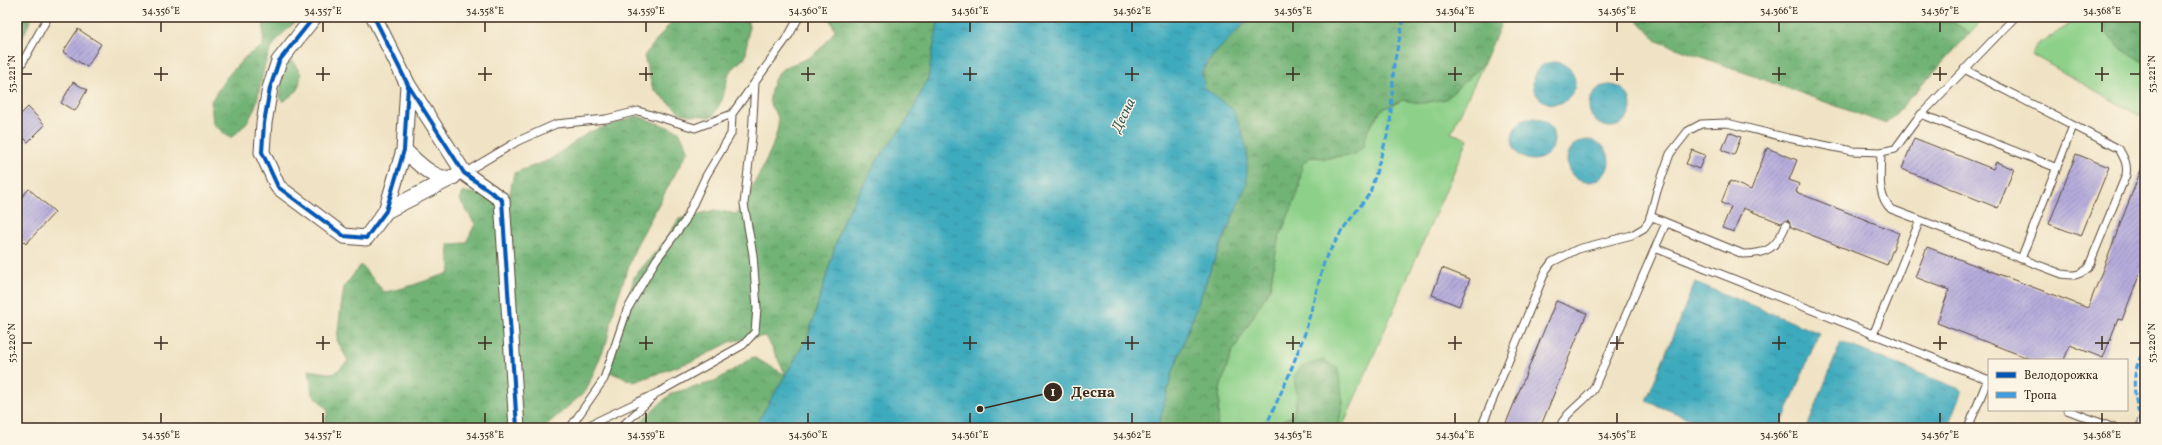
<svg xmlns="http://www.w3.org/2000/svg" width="2162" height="445" font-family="Vollkorn,serif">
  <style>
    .grass { fill: #8cd089; stroke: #647d54 }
    .forest { fill: url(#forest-crowns); stroke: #566e4a }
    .water { fill: url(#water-ripples); stroke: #3c6a6e }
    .building { fill: url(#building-hatch) }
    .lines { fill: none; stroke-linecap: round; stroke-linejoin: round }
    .service-casing { stroke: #564637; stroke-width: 9 }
    .minor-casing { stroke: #564637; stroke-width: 17 }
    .service { stroke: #fff; stroke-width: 7 }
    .minor { stroke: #fff; stroke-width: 15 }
    .quiet { stroke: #3f9ce0; stroke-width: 3; stroke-dasharray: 6 3; stroke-linecap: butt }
    .cycleway-casing { stroke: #fcf5e5; stroke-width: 6 }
    .cycleway { stroke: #0057b8; stroke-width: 4 }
    .ticks { fill: none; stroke: #3b2a1e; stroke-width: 1.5 }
    .labels { text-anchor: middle; stroke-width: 3; stroke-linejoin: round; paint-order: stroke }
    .water-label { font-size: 15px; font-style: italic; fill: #3c5d5e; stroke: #fcf5e5 }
    .leader { fill: none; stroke: #3b2a1e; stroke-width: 1.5 }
    .callout-dot { fill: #3b2a1e; stroke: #fcf5e5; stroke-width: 1.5 }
    .mark-label { font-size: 12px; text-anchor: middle; font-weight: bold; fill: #fff }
    .callout-label { font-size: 15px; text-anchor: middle; font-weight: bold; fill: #3b2a1e; stroke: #fcf5e5; stroke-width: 3; stroke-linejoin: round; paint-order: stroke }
    .neatline { fill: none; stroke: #3b2a1e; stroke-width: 1.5 }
    .ticks-label { font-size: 10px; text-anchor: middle; fill: #3b2a1e }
  </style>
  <defs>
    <pattern id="forest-crowns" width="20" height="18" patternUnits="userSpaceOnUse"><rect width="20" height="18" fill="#71b275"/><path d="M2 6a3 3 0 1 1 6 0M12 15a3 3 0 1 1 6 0" fill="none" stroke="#5e915f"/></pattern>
    <pattern id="water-ripples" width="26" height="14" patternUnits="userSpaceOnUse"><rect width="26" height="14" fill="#3daabd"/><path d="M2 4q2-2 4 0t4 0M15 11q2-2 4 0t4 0" fill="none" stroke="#348b99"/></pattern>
    <pattern id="building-hatch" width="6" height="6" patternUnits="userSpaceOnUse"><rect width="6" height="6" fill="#b5acdc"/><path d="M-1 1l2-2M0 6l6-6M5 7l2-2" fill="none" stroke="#948cb2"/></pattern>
  </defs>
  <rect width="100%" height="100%" fill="#fcf5e5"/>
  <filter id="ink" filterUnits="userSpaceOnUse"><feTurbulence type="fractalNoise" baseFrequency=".025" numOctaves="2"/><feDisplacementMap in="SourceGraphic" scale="8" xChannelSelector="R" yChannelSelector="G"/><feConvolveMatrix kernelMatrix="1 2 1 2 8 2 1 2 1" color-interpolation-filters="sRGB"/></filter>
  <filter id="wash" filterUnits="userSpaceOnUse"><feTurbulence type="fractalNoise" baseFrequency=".012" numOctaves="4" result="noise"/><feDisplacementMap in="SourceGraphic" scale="16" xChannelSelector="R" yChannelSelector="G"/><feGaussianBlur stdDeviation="0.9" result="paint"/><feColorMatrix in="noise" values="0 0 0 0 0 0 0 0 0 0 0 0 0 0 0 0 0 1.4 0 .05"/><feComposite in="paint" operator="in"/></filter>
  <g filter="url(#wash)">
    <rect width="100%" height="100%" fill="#f0e3c5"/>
    <path class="grass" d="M1944 17H1984L1970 33Z
      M2081 17H2106C2099 39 2130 54 2145 63V119L2031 54 2037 45Z
      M1484 63 1451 133 1468 139 1342 428H1338L1343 401 1294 377 1297 398 1293 415 1278 423 1266 421 1253 425 1252 428H1217L1220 389 1231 354 1270 288 1278 240 1298 193 1302 165 1310 157 1328 158 1363 147 1368 130 1381 110 1403 100 1422 103 1446 99Z"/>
    <path class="forest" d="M17 17H32L17 49Z
      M264 17H301C291 26 278 36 272 48 254 81 267 113 230 138L213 124 211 101 226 78 245 57 263 46Z
      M671 17H747L749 26 746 56 729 73 722 100 712 117 682 114 653 89 644 56 673 20Z
      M829 17H939L928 78 909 118 878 159 843 220 808 337 754 428H633L672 393 714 382 753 357 786 375 766 336 732 341 695 360 634 382 607 371 634 277 664 242 679 219 715 210 736 214C748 195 782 139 778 118 777 113 771 109 770 104 769 100 771 88 773 83 780 64 792 66 808 58 820 51 828 41 835 30Z
      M1250 17H1504L1484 63 1446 99 1422 103 1403 100 1381 110 1368 130 1363 147 1355 154 1328 158 1310 157 1302 165 1298 193 1278 240 1270 288 1231 354 1220 389 1217 428H1158L1172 374 1212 266 1229 228 1233 110C1225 103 1213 97 1206 89 1189 68 1238 33 1250 17Z
      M1635 17H1944L1970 33 1886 124 1657 41Z
      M2106 17H2145V63C2130 54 2098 39 2106 17Z
      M292 60 301 74 298 90 283 102 280 98 282 72Z
      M637 116 679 131 688 150 636 246 616 302 607 341 586 391 543 428H323L328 410 312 393 309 370 334 374 348 361 337 340 340 314 344 287 361 265 384 292C407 289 428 279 450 273L448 244 466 243 475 224 460 200 463 192 509 197 514 173 549 160 589 132Z
      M1324 360 1338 369 1343 401 1338 428H1252L1253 425 1266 421 1278 423 1293 415 1297 398 1294 377 1301 367Z"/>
    <path class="water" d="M939 17H1250L1207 62 1202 73 1205 88 1233 110 1242 132 1247 150V183L1212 266 1172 374 1158 428H754L808 337 843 220 878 159 909 118 928 78Z
      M1533 83a21 21 0 1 1 42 0a21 21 0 1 1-42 0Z
      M1589 106a21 21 0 1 1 42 0a21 21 0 1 1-42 0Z
      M1512 139a21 21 0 1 1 42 0a21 21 0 1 1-42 0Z
      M1567 161a21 21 0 1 1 42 0a21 21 0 1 1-42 0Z
      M1695 282 1819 333 1780 428H1712L1646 401Z
      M1841 342 1962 390 1947 428H1807Z"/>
    <g id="blocks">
      <path class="building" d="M78 29 101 44 87 67 63 52Z
        M73 82 87 90 75 111 61 103Z
        M28 107 45 125 28 142 17 131V118Z
        M1729 132 1741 137 1734 155 1722 150Z
        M1914 138 1993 169 1996 162 2014 169 1998 208 1902 169Z
        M1767 148 1797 160 1789 180 1799 184 1796 192 1899 233 1887 265 1791 227 1788 220 1781 223 1743 208 1734 232 1722 228 1731 207 1721 203 1730 181 1751 190Z
        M1692 150 1705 155 1699 169 1686 164Z
        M2076 154 2109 167 2081 236 2049 224Z
        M2144 162 2145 260 2122 320 2118 319 2103 358 2070 345 2064 360H2033L1937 323 1949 290 1915 277 1927 247 2088 308Z
        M29 189 55 212 26 244 17 235V202Z
        M1442 268 1470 279 1459 306 1432 295Z
        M1556 301 1587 313 1540 428H1504Z"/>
    </g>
  </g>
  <g filter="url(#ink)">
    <use href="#blocks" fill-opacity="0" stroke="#564637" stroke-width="1"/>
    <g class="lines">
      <g class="service-casing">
        <path id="service" d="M17 72 48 17
          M1921 114 2057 168
          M1881 152C1881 171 1876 195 1891 209L2062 274C2073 276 2079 276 2088 268L2126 175C2128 164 2124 158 2119 149L1964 69
          M464 173 518 141 556 124 606 119 638 111 695 128 732 114 789 35 799 17
          M1650 216 1743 254C1768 254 1776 248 1786 225
          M1655 248 1989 380
          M2021 259 2073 126
          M1873 335 1920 220
          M2067 410 2114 428
          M2141 422 2142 428
          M570 428 604 379 627 310 656 260 685 221 706 176 731 134 732 114
          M583 428 659 392 743 345 755 332 757 308 753 255 744 204 752 136 755 82
          M620 428 653 397
          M1481 428 1546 270 1552 262 1578 249 1632 235 1644 228 1649 221 1657 191 1670 154 1688 131 1701 124 1727 123 1788 138 1853 151 1881 152 1895 149 1917 119 2015 17
          M1559 428C1566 412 1582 404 1593 390L1666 223
          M1968 428 1988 379"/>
      </g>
      <g class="minor-casing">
        <path id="minor" d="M314 17 279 61 270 88 264 123 262 152 278 187 344 236 366 238 386 211 404 150 408 85
          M374 17 408 85 464 173 502 200 517 428
          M404 150C416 161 437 184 453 177
          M386 211 449 179"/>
      </g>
      <use href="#service" class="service"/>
      <use href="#minor" class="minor"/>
      <path class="quiet" d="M2141 422C2134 395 2129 375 2145 349
        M1265 428 1289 375 1305 333 1325 259 1343 229 1370 193 1390 126 1394 64 1404 17"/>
      <g class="cycleway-casing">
        <path id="cycleway" d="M314 17 279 61 270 88 264 123 262 152 278 187 344 236 366 238 386 211 404 150 408 85
          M374 17 408 85 464 173 502 200 517 428"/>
      </g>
      <use href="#cycleway" class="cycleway"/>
    </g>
  </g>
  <path class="ticks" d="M161 22V32M323 22V32M485 22V32M646 22V32M808 22V32M970 22V32M1132 22V32M1293 22V32M1455 22V32M1617 22V32M1779 22V32M1940 22V32M2102 22V32M161 67V81M323 67V81M485 67V81M646 67V81M808 67V81M970 67V81M1132 67V81M1293 67V81M1455 67V81M1617 67V81M1779 67V81M1940 67V81M2102 67V81M22 74H32M154 74H168M316 74H330M478 74H492M639 74H653M801 74H815M963 74H977M1125 74H1139M1286 74H1300M1448 74H1462M1610 74H1624M1772 74H1786M1933 74H1947M2095 74H2109M2130 74H2140M161 336V350M323 336V350M485 336V350M646 336V350M808 336V350M970 336V350M1132 336V350M1293 336V350M1455 336V350M1617 336V350M1779 336V350M1940 336V350M2102 336V350M22 343H32M154 343H168M316 343H330M478 343H492M639 343H653M801 343H815M963 343H977M1125 343H1139M1286 343H1300M1448 343H1462M1610 343H1624M1772 343H1786M1933 343H1947M2095 343H2109M2130 343H2140M161 413V423M323 413V423M485 413V423M646 413V423M808 413V423M970 413V423M1132 413V423M1293 413V423M1455 413V423M1617 413V423M1779 413V423M1940 413V423M2102 413V423"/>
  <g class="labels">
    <g class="water-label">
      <text transform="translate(1123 115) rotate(-64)" y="5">Десна</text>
    </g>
  </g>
  <path class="leader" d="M980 409L1053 392"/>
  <g class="callout-dot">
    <circle cx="980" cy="409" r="4"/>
    <circle cx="1053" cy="392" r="10"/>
  </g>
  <g class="mark-label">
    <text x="1053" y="396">1</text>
  </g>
  <g class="callout-label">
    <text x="1093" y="397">Десна</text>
  </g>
  <rect width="2162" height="445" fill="none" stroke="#fcf5e5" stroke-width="44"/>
  <rect x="1988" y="359" width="140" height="52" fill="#fcf5e5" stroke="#afa495"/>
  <rect x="1996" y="372" width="20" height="6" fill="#0057b8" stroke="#afa495"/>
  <text x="2024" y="379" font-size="12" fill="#3b2a1e">Велодорожка</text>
  <rect x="1996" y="392" width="20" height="6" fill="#3f9ce0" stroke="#afa495"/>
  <text x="2024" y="399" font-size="12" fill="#3b2a1e">Тропа</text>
  <rect x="22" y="22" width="2118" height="401" class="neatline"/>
  <g class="ticks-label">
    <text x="161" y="14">34.356°E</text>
    <text x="323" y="14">34.357°E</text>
    <text x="485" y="14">34.358°E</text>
    <text x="646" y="14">34.359°E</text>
    <text x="808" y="14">34.360°E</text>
    <text x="970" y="14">34.361°E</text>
    <text x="1132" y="14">34.362°E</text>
    <text x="1293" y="14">34.363°E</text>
    <text x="1455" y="14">34.364°E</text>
    <text x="1617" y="14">34.365°E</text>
    <text x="1779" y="14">34.366°E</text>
    <text x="1940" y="14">34.367°E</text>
    <text x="2102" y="14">34.368°E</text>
    <text transform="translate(11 74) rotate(-90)" y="4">53.221°N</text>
    <text transform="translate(2151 74) rotate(-90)" y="4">53.221°N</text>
    <text transform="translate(11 343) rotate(-90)" y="4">53.220°N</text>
    <text transform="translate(2151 343) rotate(-90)" y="4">53.220°N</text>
    <text x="161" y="438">34.356°E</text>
    <text x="323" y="438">34.357°E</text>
    <text x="485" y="438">34.358°E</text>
    <text x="646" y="438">34.359°E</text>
    <text x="808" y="438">34.360°E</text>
    <text x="970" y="438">34.361°E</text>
    <text x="1132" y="438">34.362°E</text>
    <text x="1293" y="438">34.363°E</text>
    <text x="1455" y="438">34.364°E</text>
    <text x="1617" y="438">34.365°E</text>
    <text x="1779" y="438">34.366°E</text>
    <text x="1940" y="438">34.367°E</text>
    <text x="2102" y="438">34.368°E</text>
  </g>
</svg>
